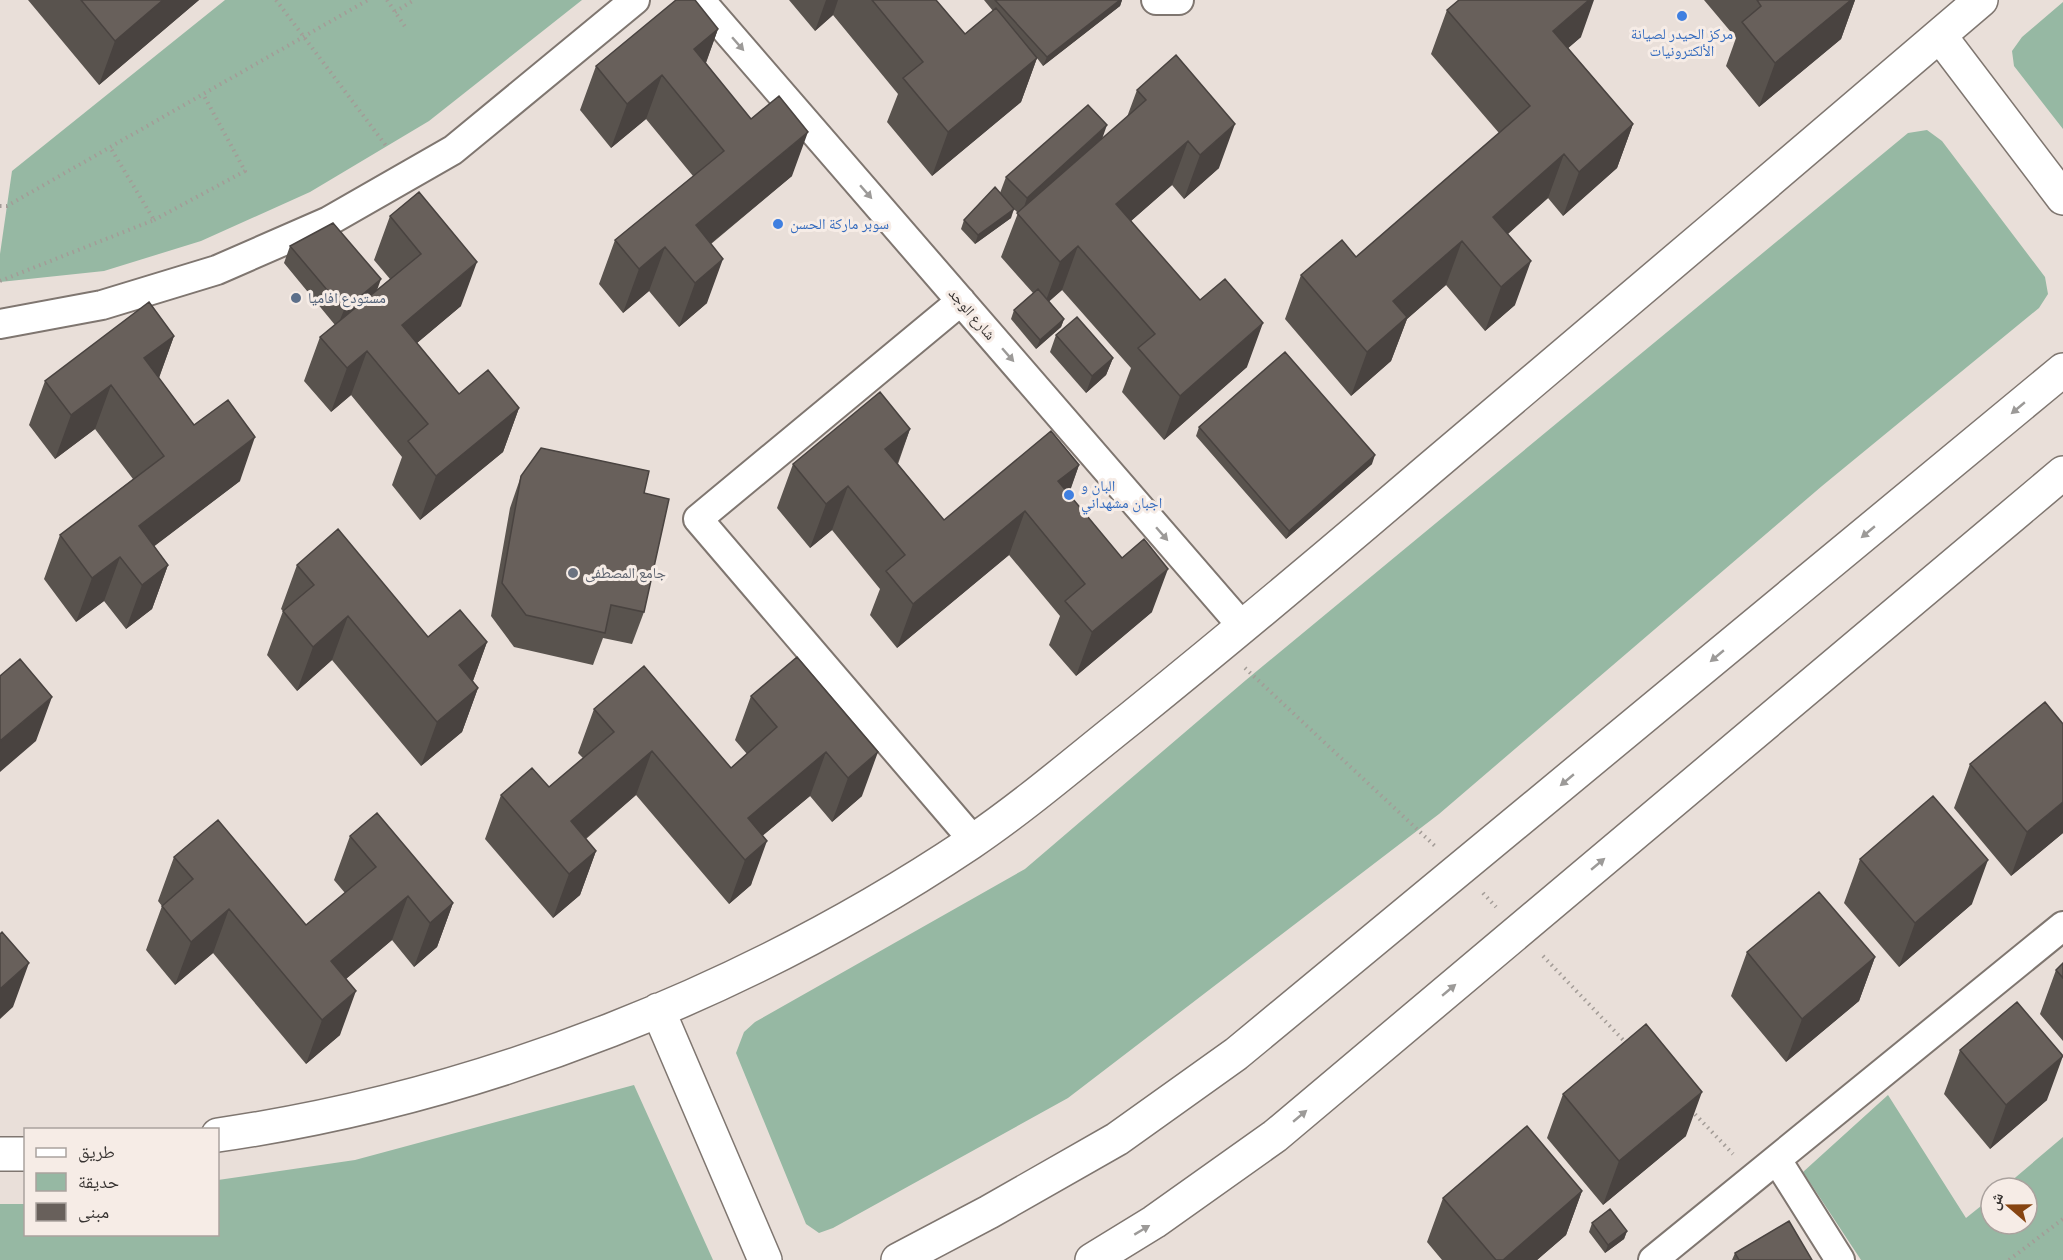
<svg xmlns="http://www.w3.org/2000/svg" width="2063" height="1260" font-family="'IBM Plex Sans','Noto Naskh Arabic',sans-serif">
  <style>
    .green { fill: #96b8a3 }
    .lines { fill: none; stroke-linecap: round; stroke-linejoin: round }
    .street-casing { stroke: #7f7670; stroke-width: 32 }
    .secondary-casing { stroke: #7f7670; stroke-width: 36 }
    .path { stroke: #a39c97; stroke-width: 4; stroke-dasharray: 1.5 4.5; stroke-linecap: butt }
    .street { stroke: #fff; stroke-width: 28 }
    .secondary { stroke: #fff; stroke-width: 33 }
    .wall { fill: #59534e }
    .shaded-wall { fill: #494340 }
    .building { fill: #68605b; stroke: #494340; stroke-width: 1.5 }
    .oneway { fill: #9c9a98 }
    .shop-dot { fill: #3f7fe0; stroke: #f6ece6; stroke-width: 2 }
    .service-dot { fill: #5c6f8a; stroke: #f6ece6; stroke-width: 2 }
    .worship-dot { fill: #6b7280; stroke: #f6ece6; stroke-width: 2 }
    .labels { text-anchor: middle; stroke-width: 6; stroke-linejoin: round; paint-order: stroke }
    .shop-label { font-size: 15px; fill: #366cbe; stroke: #f6ece6; text-anchor: start }
    .service-label { font-size: 15px; fill: #4e5e75; stroke: #f6ece6; text-anchor: start }
    .street-label { font-size: 15px; fill: #383432; stroke: #f6ece6 }
    .worship-label { font-size: 15px; fill: #5b616d; stroke: #f6ece6; text-anchor: start }
  </style>
  <rect width="100%" height="100%" fill="#e9dfd9"/>
  <path class="green" d="M225 0H582L429 121 310 192 201 241 104 271 0 282V254L12 171Z
    M2063 2V129L2014 66 2012 51 2022 37Z
    M1927 130 1942 141 2045 277 2048 294 2039 308 1822 486 1439 814 1068 1098 833 1228 819 1233 806 1224 736 1053 744 1032 755 1022 1025 869 1246 680 1908 133Z
    M634 1085 713 1260H0V1204H25L26 1234H218V1180L355 1160Z
    M1888 1095 1966 1218 1991 1198V1224H2027V1188H2003L2063 1137V1260H1861L1803 1172Z"/>
  <g class="lines">
    <g class="street-casing">
      <path id="street" d="M700 0 1243 627
        M1156 0H1179
        M961 301 698 519 973 840
        M0 324 102 305 217 270 329 221 453 150 635 0
        M1777 1160 1840 1260
        M1653 1260 2063 926"/>
    </g>
    <g class="secondary-casing">
      <path id="secondary" d="M1940 36 2063 198
        M658 1010 765 1260
        M218 1135C482 1097 749 991 970 843 1026 805 1078 760 1131 718 1231 637 1329 555 1427 471 1612 314 1797 158 1981 0
        M0 1154H26
        M898 1260 989 1212 1117 1139 1236 1054 2063 370
        M1092 1260 1154 1222 1275 1136 2063 473"/>
    </g>
    <path class="path" d="M276 0 387 147
      M387 0 406 28
      M395 12 414 0
      M0 206H7L368 0
      M154 220 245 171 203 94
      M0 281 154 220 110 147
      M1245 668 1435 846
      M1483 893 1496 907
      M1543 956 1627 1044
      M1691 1110 1733 1154
      M2009 1260 2063 1219"/>
    <use href="#street" class="street"/>
    <use href="#secondary" class="secondary"/>
  </g>
  <path class="wall" d="M28 0H199L99 85Z
    M789 0H936L965 34 993 11 984 0H1122L1120 6 1043 66 1037 58 1021 102 932 176 887 122 898 94 833 15 815 31Z
    M1704 0H1855L1841 39 1759 107 1726 66 1736 38Z
    M1447 10 1581 37 1568 48 1633 124 1617 168 1563 216 1548 198 1508 234 1515 305 1485 331 1446 285 1407 319 1391 361 1351 396 1285 319 1301 275 1356 257 1499 133 1431 54Z
    M718 29 706 63 792 176 711 244 707 303 679 327 649 291 623 313 599 284 615 240 693 176 646 119 611 148 580 110 596 66Z
    M1137 90 1219 168 1184 199 1172 185 1131 221 1247 367 1164 440 1122 392 1131 368 1062 290 1049 301 1064 319 1061 327 1036 349 1011 319 1014 310 1033 293 1001 257 1018 213 1012 207 1011 218 975 244 961 229 964 220 1000 193 1006 177 1102 139 1127 117Z
    M419 192 461 306 417 343 459 394 519 408 503 452 420 520 392 485 402 457 351 395 331 412 304 381 320 337 335 325 284 263 290 246 377 290 390 279 374 260 390 216Z
    M1056 335 1113 358 1106 375 1086 393 1050 352Z
    M174 336 159 378 194 425 240 481 154 546 168 565 152 609 126 629 104 601 76 622 44 579 60 535 133 479 95 429 55 459 29 425 45 381Z
    M1199 427 1372 464 1286 539 1196 436Z
    M910 429 898 464 944 520 1079 465 1069 494 1152 612 1076 676 1049 645 1060 616 1009 555 897 648 870 615 880 589 832 530 810 548 777 508 793 464Z
    M521 476 644 493V612L632 644 603 638 593 665 514 647 491 616 510 508Z
    M297 565 428 637 487 642 473 681 478 688 462 732 421 766 332 660 297 691 267 655 283 611 281 609Z
    M797 657 862 796 832 822 810 796 763 835 751 885 729 904 636 795 586 839 596 851 580 895 553 918 485 839 501 795 549 787 583 758 578 753 594 709 731 768 747 754 735 740 751 696Z
    M1970 764 2063 833 2011 876 1954 808Z
    M350 836 453 903 437 947 414 967 392 940 346 979 340 1035 306 1064 213 953 175 985 146 950 162 906 158 901 174 857 306 925 345 893 334 880Z
    M1860 859 1972 904 1899 967 1844 903Z
    M1747 952 1875 957 1859 1001 1786 1062 1731 996Z
    M2063 963V1041L2040 1014 2056 970Z
    M1960 1050 2047 1100 1990 1149 1944 1094Z
    M1563 1094 1686 1136 1603 1205 1547 1138Z
    M1582 1191 1566 1235 1537 1260H1442L1427 1242 1443 1198Z
    M1592 1223 1627 1231 1624 1239 1605 1253 1589 1232Z
    M1735 1253 1812 1260H1732Z"/>
  <path class="shaded-wall" d="M163 0H199L99 85 115 41Z
    M826 0H838L833 15 815 31Z
    M1120 0H1122L1120 6 1043 66 1047 57Z
    M1589 0H1594L1581 37 1537 75 1553 31Z
    M1851 0H1855L1841 39 1759 107 1775 63Z
    M718 29 702 73 694 49Z
    M1037 58 1021 102 932 176 948 132Z
    M662 75 646 119 611 148 627 104Z
    M1235 124 1219 168 1184 199 1200 155Z
    M1633 124 1617 168 1563 216 1579 172Z
    M1107 125 1101 142 1021 216 1027 198Z
    M808 132 792 176 682 267 696 225Z
    M1188 141 1172 185 1100 248 1116 204Z
    M1564 154 1548 198 1477 261 1493 217Z
    M1014 209 1011 218 975 244 978 235Z
    M1462 241 1446 285 1407 319 1391 361 1351 396 1367 352 1393 301Z
    M1078 246 1062 290 1044 306 1060 262Z
    M665 247 649 291 623 313 639 269Z
    M723 259 707 303 679 327 695 283Z
    M1531 261 1515 305 1485 331 1501 287Z
    M477 262 461 306 386 369 402 325Z
    M381 279 375 296 337 327 344 310Z
    M1064 319 1061 327 1036 349 1040 340Z
    M1263 323 1247 367 1164 440 1180 396Z
    M174 336 158 380 144 358Z
    M367 351 351 395 331 412 347 368Z
    M1113 358 1106 375 1086 393 1092 376Z
    M111 385 95 429 55 459 71 415Z
    M519 408 503 452 420 520 436 476Z
    M910 429 894 472 885 449Z
    M255 437 240 481 127 567 139 526Z
    M1375 455 1372 464 1286 539 1289 531Z
    M1079 465 1063 509 1058 481Z
    M848 486 832 530 810 548 826 504Z
    M1025 511 1009 555 897 648 913 604Z
    M120 557 104 601 76 622 92 578Z
    M168 565 152 609 126 629 142 585Z
    M1168 569 1152 612 1076 676 1092 632Z
    M348 616 332 660 297 691 313 647Z
    M487 642 471 686 459 665Z
    M478 688 462 732 421 766 437 722Z
    M52 697 36 741 0 772V741Z
    M652 751 636 795 558 862 571 821Z
    M826 752 810 796 741 854 748 818Z
    M878 752 862 796 832 822 848 778Z
    M2063 802V833L2011 876 2027 832Z
    M767 841 751 885 729 904 745 860Z
    M596 851 580 895 553 918 569 874Z
    M1988 860 1972 904 1899 967 1915 923Z
    M408 896 392 940 315 1005 331 961Z
    M453 903 437 947 414 967 430 923Z
    M229 909 213 953 175 985 191 942Z
    M1875 957 1859 1001 1786 1062 1802 1019Z
    M29 963 13 1007 0 1019V989Z
    M356 991 340 1035 306 1064 322 1020Z
    M2063 1056 2047 1100 1990 1149 2006 1105Z
    M1702 1092 1686 1136 1603 1205 1619 1161Z
    M1582 1191 1566 1235 1537 1260H1503Z
    M1627 1231 1624 1239 1605 1253 1608 1245Z"/>
  <path class="building" d="M81 0H163L115 41Z
    M676 0H695L718 29 694 49 751 119 779 96 808 132 696 225 723 259 695 283 665 247 639 269 615 240 724 151 662 75 627 104 596 66Z
    M872 0H936L965 34 996 8 1037 58 948 132 903 78 923 62Z
    M995 0H1120L1047 57Z
    M1459 0H1589L1553 31 1633 124 1579 172 1564 154 1493 217 1531 261 1501 287 1462 241 1393 301 1407 317 1367 352 1301 275 1342 240 1356 257 1530 106 1447 10Z
    M1757 0H1851L1775 63 1742 22 1761 6Z
    M1176 55 1235 124 1200 155 1188 141 1116 204 1200 300 1225 279 1263 323 1180 396 1138 348 1155 334 1078 246 1060 262 1017 213 1146 100 1137 90Z
    M1088 105 1107 125 1027 198 1006 177Z
    M995 187 1014 209 978 235 964 220Z
    M419 192 477 262 402 325 459 394 488 370 519 408 436 476 408 441 428 424 367 351 347 368 320 337 421 254 390 216Z
    M333 223 381 279 344 310 290 246Z
    M1038 289 1064 319 1040 340 1014 310Z
    M149 302 174 336 144 358 194 425 228 400 255 437 139 526 168 565 142 585 120 557 92 578 60 535 164 456 111 385 71 415 45 381Z
    M1077 317 1113 358 1092 376 1056 335Z
    M1285 352 1375 455 1289 531 1199 427Z
    M880 392 910 429 885 449 944 520 1051 431 1079 465 1058 481 1122 558 1144 539 1168 569 1092 632 1065 601 1085 584 1025 511 913 604 886 571 905 555 848 486 826 504 793 464Z
    M541 448 649 471 644 493 669 499 644 612 611 605 605 633 526 615 502 583 521 476Z
    M338 529 428 637 460 610 487 642 459 665 478 688 437 722 348 616 313 647 283 611 314 585 297 565Z
    M797 657 878 752 848 778 826 752 748 818 767 841 745 860 652 751 571 821 596 851 569 874 501 795 532 768 549 787 614 732 594 709 644 666 731 768 777 727 751 696Z
    M20 659 52 697 0 741V676Z
    M2045 702 2063 724V802L2027 832 1970 764Z
    M1933 796 1988 860 1915 923 1860 859Z
    M377 813 453 903 430 923 408 896 331 961 356 991 322 1020 229 909 191 942 162 906 193 879 174 857 218 820 306 925 376 867 350 836Z
    M1819 892 1875 957 1802 1019 1747 952Z
    M2 932 29 963 0 989V934Z
    M2063 963V978L2056 970Z
    M2017 1002 2063 1056 2006 1105 1960 1050Z
    M1646 1024 1702 1092 1619 1161 1563 1094Z
    M1527 1126 1582 1191 1503 1260H1496L1443 1198Z
    M1610 1209 1627 1231 1608 1245 1592 1223Z
    M1789 1221 1812 1260H1739L1735 1253Z"/>
  <defs><path id="oneway-solid" d="M-6-.8H1V-3.2L6.5 0L1 3.2V.8H-6Z" transform="scale(1.5)"/></defs>
  <g class="oneway">
    <use href="#oneway-solid" transform="translate(738 44) rotate(49)"/>
    <use href="#oneway-solid" transform="translate(866 192) rotate(49)"/>
    <use href="#oneway-solid" transform="translate(1008 355) rotate(49)"/>
    <use href="#oneway-solid" transform="translate(2018 408) rotate(140)"/>
    <use href="#oneway-solid" transform="translate(1868 532) rotate(140)"/>
    <use href="#oneway-solid" transform="translate(1162 534) rotate(49)"/>
    <use href="#oneway-solid" transform="translate(1717 656) rotate(140)"/>
    <use href="#oneway-solid" transform="translate(1567 780) rotate(140)"/>
    <use href="#oneway-solid" transform="translate(1598 864) rotate(-40)"/>
    <use href="#oneway-solid" transform="translate(1449 990) rotate(-40)"/>
    <use href="#oneway-solid" transform="translate(1300 1116) rotate(-40)"/>
    <use href="#oneway-solid" transform="translate(1142 1230) rotate(-31)"/>
  </g>
  <g class="shop-dot">
    <circle cx="1682" cy="16" r="6"/>
    <circle cx="778" cy="224" r="6"/>
    <circle cx="1069" cy="495" r="6"/>
  </g>
  <circle class="service-dot" cx="296" cy="298" r="6"/>
  <circle class="worship-dot" cx="573" cy="573" r="6"/>
  <g class="labels">
    <g class="shop-label">
      <text x="1682" y="39" text-anchor="middle">مركز الحيدر لصيانة<tspan x="1682" dy="17">الألكترونيات</tspan></text>
      <text x="790" y="229">سوبر ماركة الحسن</text>
      <text x="1081" y="491">البان و<tspan x="1081" dy="17">اجبان مشهداني</tspan></text>
    </g>
    <g class="service-label">
      <text x="308" y="303">مستودع افاميا</text>
    </g>
    <g class="street-label">
      <text transform="translate(972 314) rotate(49)" y="5">شارع الوجد</text>
    </g>
    <g class="worship-label">
      <text x="585" y="578">جامع المصطفى</text>
    </g>
  </g>
  <rect x="24" y="1128" width="195" height="108" fill="#f6ece6" stroke="#aaa29e" stroke-width="1.5"/>
  <rect x="36" y="1148" width="30" height="9" fill="#ffffff" stroke="#aaa29e" stroke-width="1.5"/>
  <text x="78" y="1158" font-size="18" fill="#383432">طريق</text>
  <rect x="36" y="1173" width="30" height="18" fill="#96b8a3" stroke="#aaa29e" stroke-width="1.5"/>
  <text x="78" y="1188" font-size="18" fill="#383432">حديقة</text>
  <rect x="36" y="1203" width="30" height="18" fill="#68605b" stroke="#aaa29e" stroke-width="1.5"/>
  <text x="78" y="1218" font-size="18" fill="#383432">مبنى</text>
  <g transform="translate(2009 1206) rotate(290)"><circle r="28" fill="#f6ece6" stroke="#aaa29e" stroke-width="1.5"/>
  <path d="M0-4.5L10 22L0 15L-10 22Z" fill="#864411"/>
  <text y="-9" font-size="16" font-weight="bold" text-anchor="middle" fill="#383432">ش</text>
  </g>
</svg>
